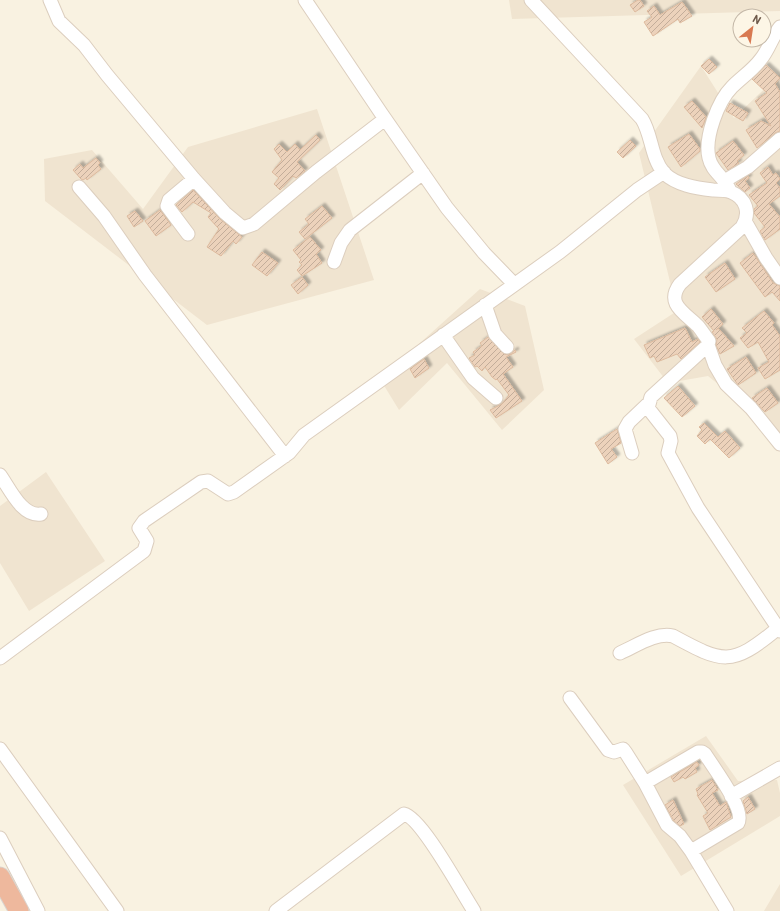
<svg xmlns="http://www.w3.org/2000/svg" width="780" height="911" font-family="Barlow,sans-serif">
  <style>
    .residential { fill: #f0e4d0 }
    .building { fill: url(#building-hatch); stroke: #ddba9e; filter: url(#shadow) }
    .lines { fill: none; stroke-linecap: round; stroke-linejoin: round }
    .minor-casing { stroke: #dccebe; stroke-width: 15 }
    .highway-casing { stroke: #d9d4d0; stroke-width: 21 }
    .minor { stroke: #fff; stroke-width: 13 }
    .highway { stroke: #eeb89d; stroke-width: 19 }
  </style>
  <defs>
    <pattern id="building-hatch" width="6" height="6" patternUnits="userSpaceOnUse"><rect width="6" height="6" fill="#ecd2bb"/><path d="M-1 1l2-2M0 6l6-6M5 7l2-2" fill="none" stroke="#c3ad9a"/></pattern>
    <filter id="shadow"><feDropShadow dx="3" dy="-3" stdDeviation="1" flood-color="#0004"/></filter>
  </defs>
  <rect width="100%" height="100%" fill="#f9f2e1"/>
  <path class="residential" d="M509 0H780V11L512 19Z
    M701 66 734 118 780 74V434L708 376 668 383 634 339 677 311 639 153Z
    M317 109 374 280 207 325 45 201 44 159 92 150 143 209 188 147Z
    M480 289 525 306 544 390 502 430 447 363 399 410 380 379Z
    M46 472 105 561 29 611 0 563V506Z
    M706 736 738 781 777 780 780 793V816L681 876 623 785Z
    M780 884V911H764Z"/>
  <path class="building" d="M638 0H640L644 6 635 12 630 5Z
    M682 2 692 16 680 23 678 19 653 36 644 22 652 17 647 11 654 6 660 15Z
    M709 59 717 67 709 74 701 66Z
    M766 65 780 78 775 84 780 92V131L775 133 757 148 746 130 761 121 771 126 755 101 767 93 752 79Z
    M692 101 706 117 702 128 684 107Z
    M730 103 748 113 743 121 726 111Z
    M689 134 700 149V151L681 167 668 147Z
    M316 135 320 140 297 162 305 171 296 178 293 176 280 190 274 184 279 178 272 172 282 160 274 149 279 144 287 152 295 144 300 150Z
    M630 140 636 146 623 158 617 152Z
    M733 141 744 155 737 161 739 163 728 170 716 153Z
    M96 158 100 163 98 165 101 169 87 180 86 178 83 180 81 179 73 170 80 164 83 168Z
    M768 167 773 175 776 173 780 179 776 183 780 188V196L769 204 780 217V229L765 240 760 231 765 227 754 213V209L758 206 749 195 767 183 760 173Z
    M748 176 749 178 745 181 750 188 745 192 736 184Z
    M193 190 220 219 242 237 236 244 233 241 221 256 207 247 219 229 208 217 211 213 193 202 182 212 176 205Z
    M322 206 332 218 305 239 299 232 309 224 305 219Z
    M160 210 171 225 156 236 145 221Z
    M135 211 143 221 134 227 127 216Z
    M310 237 321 250 316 254 322 263 302 276 297 270 302 265 299 262 301 260 293 250Z
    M262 252 278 263 267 276 252 265Z
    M753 253 773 283 780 286V301L772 292 765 297 740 263Z
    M725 263 735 279 716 292 705 277Z
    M302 277 308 285 298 294 291 285Z
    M711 309 723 324 716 330 718 328 734 346 720 354 716 345 717 339 712 332 714 331 702 317Z
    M764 311 774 323 772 325 780 336V370L765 379 758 368 769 362 758 342 748 348 740 338 747 333 742 328Z
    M685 328 692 342 698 339 700 342 681 359 677 354 657 362 654 356 650 358 644 345Z
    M488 337 504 354 509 355 515 350 516 352 506 357 513 367 503 374 522 401 496 418 490 410 502 404 509 395 497 379 496 380 492 377 485 367 482 371 477 366 475 367 469 358 475 355 473 352 482 346 480 343Z
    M746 357 756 373 738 385 727 369Z
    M424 359 429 368 415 378 410 369Z
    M678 386 695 406 682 417 664 398Z
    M767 388 778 403 765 412 752 398Z
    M704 423 718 437 725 431 740 448 729 458 710 439 705 444 697 436 702 430 699 427Z
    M617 429 621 443 611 449 617 457 608 464 595 443Z
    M697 762 699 765 695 768 697 772 685 779 683 777 674 782 671 777Z
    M712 780 718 790 712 793 720 806 726 802 731 817 710 830 703 816 708 813 697 795 698 794 696 789Z
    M748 797 755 809 747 814 743 801Z
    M673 800 684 824 680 826 674 821 665 805Z"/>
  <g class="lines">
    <g class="minor-casing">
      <path id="minor" d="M50 0 59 21 84 45 107 75 194 179 225 213 243 228 254 224 316 172 385 119
        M305 0 381 113 447 208 484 253 514 284
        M531 0 642 119C652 135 651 158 664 173 676 185 696 188 713 190 718 190 726 190 731 192 746 198 751 213 742 227L680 284C665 304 685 313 698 326 702 331 705 336 709 341L708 345 715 365 726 384 751 408 780 444
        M726 180 748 167 780 139
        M79 187 104 216 145 275 285 456
        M730 191C725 177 712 172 709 158 704 138 718 101 732 87 742 77 753 70 761 59 769 49 772 37 780 27
        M745 221 766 258 780 278
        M188 234 167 206 169 200 194 179
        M334 262 341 243 350 230 423 173
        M485 305 495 334 507 347
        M443 335 473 378 496 398
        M708 345 651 397 648 408 670 436 671 441 668 453 698 508 780 631
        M632 453 625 429 629 422 649 403
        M0 475C10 489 22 517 41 514
        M620 653C636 646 656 632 673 636 723 663 731 667 777 629L780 631
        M0 658 144 551 147 541 139 528 144 521 201 482 208 481 228 494 234 492 289 453 304 435 560 252 637 190 664 172
        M570 698 608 750 614 752 623 749 626 753 645 783 667 825 680 836 691 851 727 911
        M0 749 117 911
        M645 783 698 752H702L705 754C713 767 746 810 738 823L691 851
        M731 796 780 768
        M0 838 38 911
        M276 911 404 814C422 818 462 893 474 911"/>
    </g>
    <g class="highway-casing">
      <path id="highway" d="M0 877 19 911"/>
    </g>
    <use href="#minor" class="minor"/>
    <use href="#highway" class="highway"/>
  </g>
  <g transform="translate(752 28) rotate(30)"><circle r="19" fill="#fdf6e6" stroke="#c4b8a8"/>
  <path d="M0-3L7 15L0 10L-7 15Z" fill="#d87951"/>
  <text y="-6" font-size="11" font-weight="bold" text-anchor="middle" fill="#6e5a4b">N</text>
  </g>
</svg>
